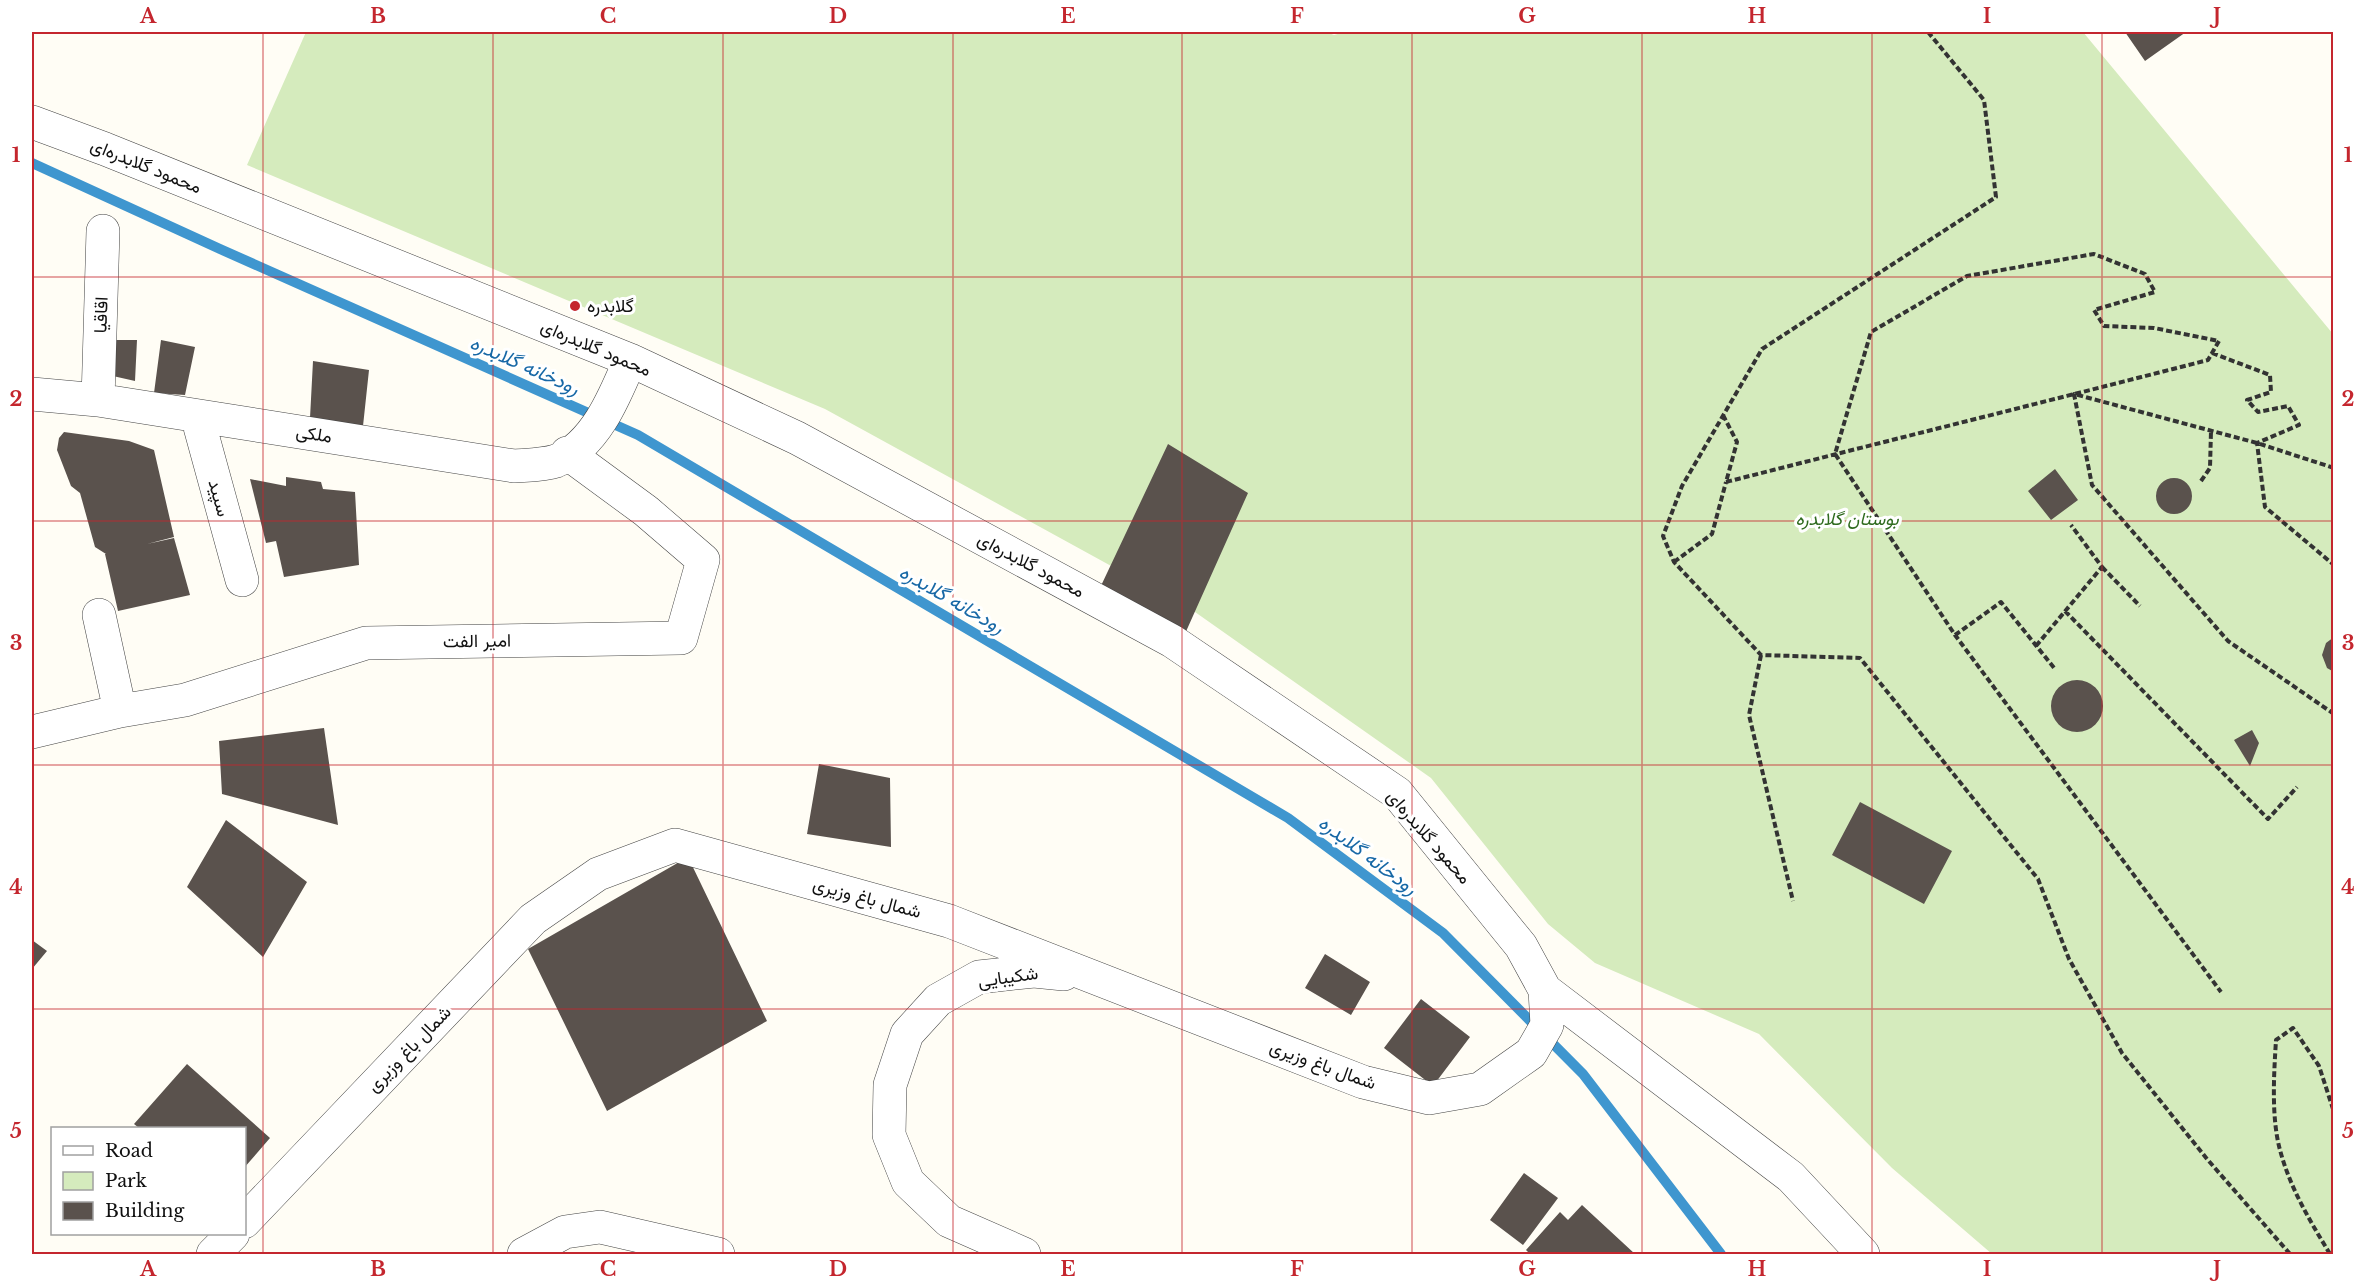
<svg xmlns="http://www.w3.org/2000/svg" width="2365" height="1286" font-family="'Libre Baskerville',Vazirmatn,serif">
  <style>
    .green { fill: #d5ebbd }
    .lines { fill: none; stroke-linecap: round; stroke-linejoin: round }
    .stream { stroke: #3f96cf; stroke-width: 10 }
    .building { fill: #5a524d }
    .minor-casing { stroke: #444; stroke-width: 34 }
    .path { stroke: #333; stroke-width: 4; stroke-dasharray: 6 3; stroke-linecap: butt }
    .minor { stroke: #fff; stroke-width: 33 }
    .grid { fill: none; stroke: #c4262e; stroke-width: 1.5; stroke-opacity: 0.55 }
    .poi-dot { fill: #c4262e; stroke: #fff; stroke-width: 2 }
    .labels { text-anchor: middle; stroke-width: 6; stroke-linejoin: round; paint-order: stroke }
    .street-label { font-size: 18px; fill: #111; stroke: #fff }
    .poi-label { font-size: 18px; fill: #111; stroke: #fff; text-anchor: start }
    .park-label { font-size: 18px; font-style: italic; fill: #2f6b1f; stroke: #fff }
    .water-label { font-size: 20px; font-style: italic; fill: #1768a6; stroke: #fff }
    .neatline { fill: none; stroke: #c4262e; stroke-width: 2 }
    .grid-label { font-size: 20px; text-anchor: middle; font-weight: bold; fill: #c4262e }
  </style>
  <rect width="100%" height="100%" fill="#fffdf5"/>
  <path class="green" d="M306 32H1326L1334 35 1345 32H2083L2333 334V1254H1992L1892 1168 1759 1034 1595 963 1548 924 1431 778 1195 612 825 409 247 165Z"/>
  <g class="lines">
    <path class="stream" d="M32 163 220 249 638 435 1288 818 1443 933 1583 1074 1721 1254"/>
  </g>
  <path class="building" d="M2125 32H2186L2145 61Z
    M108 340H137L135 381 104 374Z
    M161 340 195 347 185 395 154 393Z
    M313 361 369 370 363 426 310 418Z
    M64 432 129 441 154 450 174 537 147 544 174 538 190 595 118 611 105 554H106L95 547 80 493 71 486 57 450 59 438Z
    M1168 444 1248 493 1184 636 1099 590Z
    M2055 469 2078 500 2051 520 2028 491Z
    M286 477 321 482 323 489 355 492 359 565 284 577 276 541 266 543 250 479 286 486Z
    M2156 496a18 18 0 1 1 36 0a18 18 0 1 1-36 0Z
    M2334 637V672L2327 668 2322 655 2326 643Z
    M2051 706a26 26 0 1 1 52 0a26 26 0 1 1-52 0Z
    M324 728 338 825 222 794 219 741Z
    M2252 730 2259 743 2250 766 2234 740Z
    M819 764 890 778 891 847 807 834Z
    M1860 802 1952 851 1924 904 1832 855Z
    M226 820 307 882 263 957 187 887Z
    M688 857 767 1021 607 1111 528 949Z
    M32 940 47 951 32 969Z
    M1325 954 1370 982 1351 1015 1305 988Z
    M1421 999 1470 1037 1433 1086 1384 1048Z
    M187 1064 270 1138 244 1168V1128H139L134 1124Z
    M1524 1173 1558 1198 1523 1245 1490 1220Z
    M1582 1205 1635 1254H1530L1526 1250 1560 1212 1568 1220Z"/>
  <g class="lines">
    <g class="minor-casing">
      <path id="minor" d="M32 122 105 149 630 360 797 438 1172 641 1397 793 1521 946 1545 990 1791 1177 1863 1254
        M32 394 98 400 514 466C527 465 544 465 556 461 595 446 615 396 630 360
        M98 400 103 231
        M197 416 242 580
        M99 615 120 711
        M32 732 120 711 185 700 366 643 681 638 703 560 646 511 567 453
        M244 1222 533 919 598 874 675 845 949 921 1363 1082 1429 1098 1480 1089 1531 1053 1547 1025 1545 990
        M213 1254 233 1234
        M524 1254 565 1232 600 1227 718 1254
        M1024 1254 949 1221 908 1182 889 1135 890 1085 907 1034 938 1000 979 977 1034 971 1064 974"/>
    </g>
    <path class="path" d="M1928 32 1984 100 1996 197 1762 349 1682 486 1663 536 1674 562 1761 655 1860 658 2038 879 2069 959 2122 1053 2207 1159 2290 1254
      M2212 353 2270 375 2271 392 2247 400 2258 412 2288 406 2299 425 2257 443 2265 507 2334 565
      M1723 415 1737 442 1726 482C1887 441 2048 401 2208 360L2219 341 2154 328 2104 326 2094 310 2155 292 2145 274 2094 254 1967 276 1871 332 1835 454 1955 635 2221 992
      M2334 468 2257 443 2074 394 2092 485 2228 641 2334 714
      M2201 481 2210 468 2211 431
      M1674 562 1712 534 1726 482
      M2102 567 2140 606
      M2065 611 2268 819 2297 787
      M1955 635 2001 602 2055 669
      M2036 646 2102 567 2071 525
      M1761 655 1749 715 1793 901
      M2330 1254C2310 1221 2290 1188 2280 1150 2271 1117 2274 1073 2276 1040L2293 1028 2319 1066 2334 1112"/>
    <use href="#minor" class="minor"/>
  </g>
  <path class="grid" d="M263 32V1254M493 32V1254M723 32V1254M953 32V1254M1182 32V1254M1412 32V1254M1642 32V1254M1872 32V1254M2102 32V1254M32 277H2334M32 521H2334M32 765H2334M32 1009H2334"/>
  <circle class="poi-dot" cx="575" cy="306" r="6"/>
  <g class="labels">
    <g class="street-label">
      <text transform="translate(146 166) rotate(22)" y="6">محمود گلابدره‌ای</text>
      <text transform="translate(101 315) rotate(-88)" y="6">اقاقیا</text>
      <text transform="translate(596 348) rotate(23)" y="6">محمود گلابدره‌ای</text>
      <text transform="translate(314 434) rotate(9)" y="6">ملکی</text>
      <text transform="translate(219 498) rotate(75)" y="6">سپید</text>
      <text transform="translate(1031 565) rotate(28)" y="6">محمود گلابدره‌ای</text>
      <text transform="translate(477 641) rotate(-1)" y="6">امیر الفت</text>
      <text transform="translate(1429 837) rotate(49)" y="6">محمود گلابدره‌ای</text>
      <text transform="translate(867 898) rotate(15)" y="6">شمال باغ وزیری</text>
      <text transform="translate(1008 977) rotate(-8)" y="6">شکیبایی</text>
      <text transform="translate(409 1049) rotate(-46)" y="6">شمال باغ وزیری</text>
      <text transform="translate(1323 1065) rotate(20)" y="6">شمال باغ وزیری</text>
    </g>
    <g class="poi-label">
      <text x="587" y="312">گلابدره</text>
    </g>
    <g class="park-label">
      <text x="1847" y="525">بوستان گلابدره</text>
    </g>
    <g class="water-label">
      <text transform="translate(525 365) rotate(24)" y="7">رودخانه گلابدره</text>
      <text transform="translate(952 599) rotate(30)" y="7">رودخانه گلابدره</text>
      <text transform="translate(1368 855) rotate(37)" y="7">رودخانه گلابدره</text>
    </g>
  </g>
  <rect width="2365" height="1286" fill="none" stroke="#ffffff" stroke-width="66"/>
  <rect x="51" y="1127" width="195" height="108" fill="#ffffff" stroke="#a0a0a0" stroke-width="1.5"/>
  <rect x="63" y="1146" width="30" height="9" fill="#ffffff" stroke="#a0a0a0" stroke-width="1.5"/>
  <text x="105" y="1157" font-size="18" fill="#111111">Road</text>
  <rect x="63" y="1172" width="30" height="18" fill="#d5ebbd" stroke="#a0a0a0" stroke-width="1.5"/>
  <text x="105" y="1187" font-size="18" fill="#111111">Park</text>
  <rect x="63" y="1202" width="30" height="18" fill="#5a524d" stroke="#a0a0a0" stroke-width="1.5"/>
  <text x="105" y="1217" font-size="18" fill="#111111">Building</text>
  <rect x="33" y="33" width="2299" height="1220" class="neatline"/>
  <g class="grid-label">
    <text x="148" y="23">A</text>
    <text x="378" y="23">B</text>
    <text x="608" y="23">C</text>
    <text x="838" y="23">D</text>
    <text x="1068" y="23">E</text>
    <text x="1297" y="23">F</text>
    <text x="1527" y="23">G</text>
    <text x="1757" y="23">H</text>
    <text x="1987" y="23">I</text>
    <text x="2217" y="23">J</text>
    <text x="16" y="162">1</text>
    <text x="2348" y="162">1</text>
    <text x="16" y="406">2</text>
    <text x="2348" y="406">2</text>
    <text x="16" y="650">3</text>
    <text x="2348" y="650">3</text>
    <text x="16" y="894">4</text>
    <text x="2348" y="894">4</text>
    <text x="16" y="1138">5</text>
    <text x="2348" y="1138">5</text>
    <text x="148" y="1276">A</text>
    <text x="378" y="1276">B</text>
    <text x="608" y="1276">C</text>
    <text x="838" y="1276">D</text>
    <text x="1068" y="1276">E</text>
    <text x="1297" y="1276">F</text>
    <text x="1527" y="1276">G</text>
    <text x="1757" y="1276">H</text>
    <text x="1987" y="1276">I</text>
    <text x="2217" y="1276">J</text>
  </g>
</svg>
